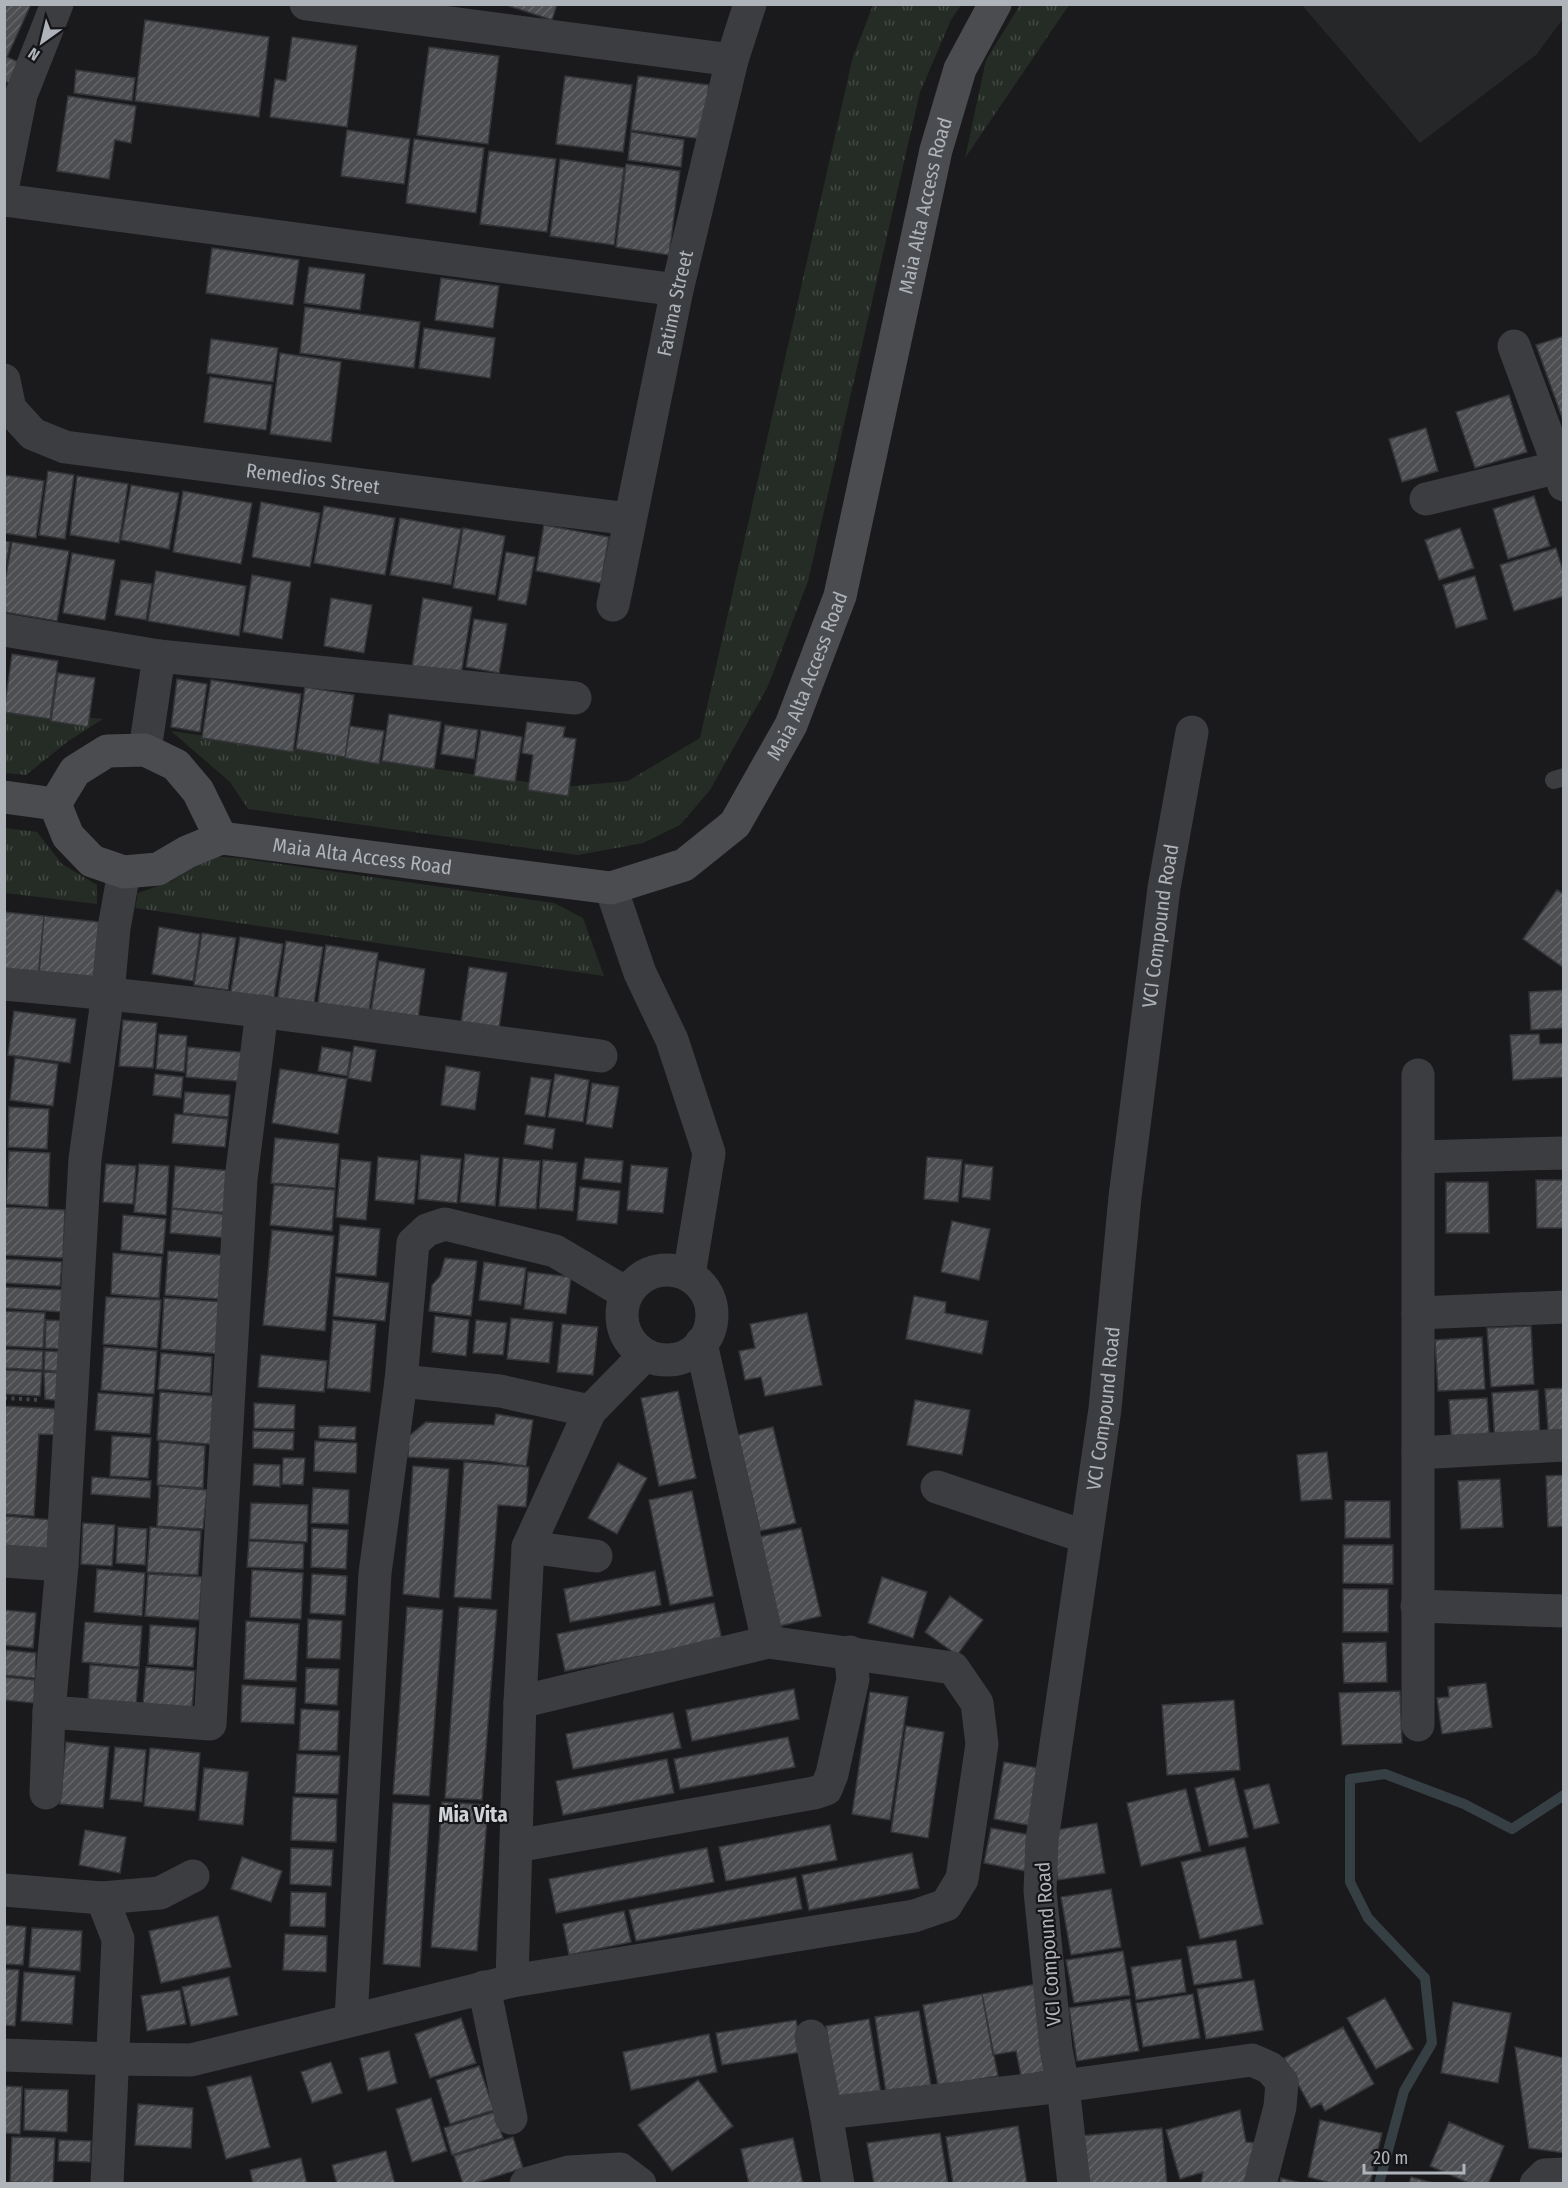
<svg xmlns="http://www.w3.org/2000/svg" width="1568" height="2188" font-family="'Fira Sans Condensed',sans-serif">
  <style>
    .built { fill: #262729 }
    .grass { fill: url(#grass-tufts) }
    .lines { fill: none; stroke-linecap: round; stroke-linejoin: round }
    .stream { stroke: #353f44; stroke-width: 10 }
    .building { fill: url(#building-hatch); stroke: #343538; stroke-width: 1.5 }
    .path { stroke: #424447; stroke-width: 4; stroke-dasharray: 3 4.5; stroke-linecap: butt }
    .lane { stroke: #3c3d41; stroke-width: 18 }
    .street { stroke: #3c3d41; stroke-width: 33 }
    .secondary { stroke: #4a4c50; stroke-width: 33 }
    .labels { text-anchor: middle; stroke-width: 4.5; stroke-linejoin: round; paint-order: stroke }
    .street-label { font-size: 20px; fill: #aeb4ba; stroke: #151517 }
    .neighbourhood-label { font-size: 21px; font-weight: bold; fill: #cfd2d6; stroke: #151517 }
  </style>
  <defs>
    <pattern id="grass-tufts" width="24" height="20" patternUnits="userSpaceOnUse" patternTransform="scale(1.5)"><rect width="24" height="20" fill="#252c25"/><path d="M3 7l-1-3M5 7V3M7 7l1-3M15 17l-1-3M17 17v-4M19 17l1-3" fill="none" stroke="#424843"/></pattern>
    <pattern id="building-hatch" width="6" height="6" patternUnits="userSpaceOnUse" patternTransform="scale(1.5)"><rect width="6" height="6" fill="#4c4e51"/><path d="M-1 1l2-2M0 6l6-6M5 7l2-2" fill="none" stroke="#636568"/></pattern>
  </defs>
  <rect width="100%" height="100%" fill="#1a1a1c"/>
  <path class="built" d="M1302 5H1563V19L1536 55 1420 143Z"/>
  <path class="grass" d="M873 5H961L951 20 920 92 808 581 768 686 710 790 680 825 643 843 578 855 248 809 230 782 171 731 562 787 628 781 700 738 852 60Z
    M1020 5H1069L965 158 986 60Z
    M4 709 103 719 67 742 26 775 5 773Z
    M5 828 37 832 62 864 97 885V904L5 893Z
    M207 856 238 858 554 903 583 918 604 976 135 908 138 893 172 881Z"/>
  <g class="lines">
    <path class="stream" d="M1379 2184 1404 2091 1432 2043 1425 1978 1368 1918 1350 1882V1779L1385 1774 1464 1804 1512 1829 1564 1795"/>
  </g>
  <path class="building" d="M4 4H31L7 57 23 64 13 84 4 81Z
    M503 4H557L552 20Z
    M145 20 269 37 259 117 135 101Z
    M292 37 357 46 347 127 270 117 275 79 286 81Z
    M429 47 499 56 488 144 417 135Z
    M76 70 135 78 132 101 74 93Z
    M565 76 632 85 623 152 556 144Z
    M638 76 709 85 702 139 631 130Z
    M68 96 136 106 131 143 115 140 109 179 57 171Z
    M347 130 410 139 404 184 341 176Z
    M631 132 684 140 681 167 628 160Z
    M414 139 484 148 476 213 406 203Z
    M489 151 556 159 547 232 480 224Z
    M560 159 624 168 614 245 550 236Z
    M626 164 680 171 669 255 616 247Z
    M212 248 299 260 293 305 206 293Z
    M309 267 365 274 360 310 304 303Z
    M441 278 499 286 493 328 435 320Z
    M305 307 420 322 414 368 300 353Z
    M424 328 495 338 490 378 419 368Z
    M1564 336V423L1536 345Z
    M211 339 278 348 273 382 207 373Z
    M280 353 341 362 331 442 270 434Z
    M210 377 272 385 266 430 204 422Z
    M1509 395 1527 452 1475 468 1456 412Z
    M1426 428 1438 471 1402 482 1389 439Z
    M48 471 74 475 65 539 39 535Z
    M4 475 44 481 36 538 4 533Z
    M77 476 128 484 119 543 70 535Z
    M131 485 179 493 169 549 121 540Z
    M183 491 252 503 241 564 173 552Z
    M1534 496 1550 546 1508 559 1493 509Z
    M261 502 320 513 310 567 252 557Z
    M324 506 395 518 385 575 314 563Z
    M400 518 461 529 451 585 390 575Z
    M544 525 609 537 601 583 536 571Z
    M463 528 505 536 495 595 453 588Z
    M1460 528 1474 568 1439 580 1425 540Z
    M4 541 10 542 4 576Z
    M12 542 69 551 57 621 4 612V587Z
    M1556 548 1564 574V596L1514 611 1500 565Z
    M506 552 535 557 526 605 498 600Z
    M72 553 115 560 105 620 63 613Z
    M156 571 246 586 239 636 148 621Z
    M252 575 291 582 282 639 243 632Z
    M1475 576 1487 619 1456 628 1443 585Z
    M121 580 152 584 146 620 115 615Z
    M331 598 372 605 364 653 324 646Z
    M423 598 472 607 461 675 412 667Z
    M474 619 507 624 499 673 466 667Z
    M12 654 58 661 50 719 4 712Z
    M58 673 95 678 88 727 51 721Z
    M177 679 207 684 200 732 171 727Z
    M211 680 301 694 293 752 202 738Z
    M305 687 354 695 345 757 296 749Z
    M389 714 441 722 434 769 382 761Z
    M527 722 565 727 563 737 576 739 568 796 528 790 533 755 522 753Z
    M445 725 478 730 474 759 441 754Z
    M350 726 384 731 379 764 345 758Z
    M481 730 522 737 515 782 474 776Z
    M1557 890 1564 894V968L1523 939Z
    M4 912 44 916 39 974 4 971Z
    M44 916 99 922 93 983 38 977Z
    M159 927 200 934 193 981 152 974Z
    M202 933 236 938 228 990 194 985Z
    M240 937 283 944 273 1003 230 996Z
    M286 941 323 947 313 1009 277 1003Z
    M326 945 378 953 368 1017 317 1009Z
    M379 961 425 969 417 1026 370 1018Z
    M469 967 507 973 498 1036 460 1030Z
    M1564 990V1028L1531 1030 1529 992Z
    M14 1011 76 1019 70 1063 8 1055Z
    M123 1020 157 1023 153 1068 119 1066Z
    M159 1034 187 1036 184 1072 156 1069Z
    M1539 1034 1540 1044 1564 1043V1077L1513 1080 1510 1035Z
    M354 1046 376 1050 371 1082 348 1078Z
    M188 1047 249 1053 247 1082 186 1077Z
    M322 1047 351 1052 347 1076 318 1071Z
    M15 1058 58 1064 53 1106 10 1100Z
    M446 1066 480 1072 475 1110 441 1105Z
    M280 1069 347 1079 338 1134 272 1123Z
    M155 1074 183 1077 181 1098 153 1095Z
    M555 1074 589 1080 583 1122 548 1117Z
    M531 1077 551 1080 545 1117 525 1114Z
    M592 1083 619 1087 612 1128 586 1124Z
    M185 1092 230 1095 228 1117 183 1113Z
    M9 1107 49 1109 47 1149 8 1147Z
    M175 1114 228 1119 225 1147 172 1143Z
    M527 1125 555 1129 552 1149 524 1144Z
    M275 1138 339 1144 335 1188 271 1183Z
    M9 1151 50 1153 48 1207 6 1204Z
    M465 1154 499 1158 495 1206 460 1202Z
    M421 1155 461 1159 457 1203 418 1199Z
    M378 1157 418 1161 414 1204 375 1200Z
    M927 1157 962 1160 958 1202 924 1199Z
    M503 1158 540 1161 536 1209 499 1206Z
    M585 1158 623 1161 621 1183 582 1179Z
    M341 1159 371 1162 366 1220 336 1217Z
    M543 1160 577 1163 573 1211 539 1208Z
    M106 1164 136 1166 133 1204 103 1202Z
    M139 1164 169 1166 166 1215 134 1212Z
    M965 1164 993 1167 990 1200 962 1197Z
    M631 1165 668 1168 663 1213 627 1210Z
    M175 1166 233 1171 230 1213 172 1208Z
    M1536 1180H1564V1228H1537Z
    M1446 1182H1488L1489 1233H1446Z
    M274 1185 335 1190 332 1231 270 1225Z
    M580 1187 620 1191 617 1224 577 1220Z
    M4 1207 65 1210 63 1258 4 1255Z
    M172 1209 232 1215 230 1238 170 1233Z
    M123 1215 166 1219 163 1254 121 1250Z
    M952 1221 990 1229 979 1280 941 1272Z
    M340 1225 380 1229 376 1276 336 1273Z
    M272 1230 334 1236 325 1331 263 1325Z
    M168 1251 223 1255 220 1299 165 1295Z
    M113 1253 162 1257 159 1298 111 1294Z
    M445 1258 477 1261 471 1316 429 1311 432 1285 440 1276Z
    M4 1259 62 1262 60 1286 4 1283Z
    M484 1262 526 1268 521 1305 479 1300Z
    M528 1272 571 1277 566 1314 524 1309Z
    M336 1277 389 1283 385 1321 333 1316Z
    M4 1287 65 1290 63 1312 4 1308Z
    M914 1296 946 1302 945 1313 988 1321 982 1354 906 1339Z
    M106 1297 161 1300 157 1348 103 1344Z
    M164 1298 225 1302 222 1354 161 1349Z
    M4 1311 45 1313 43 1348 4 1346Z
    M807 1313 822 1385 765 1396 761 1377 745 1380 739 1351 755 1348 750 1324Z
    M435 1316 469 1320 466 1356 432 1352Z
    M511 1318 553 1322 549 1363 507 1359Z
    M46 1320 66 1321 64 1349 45 1348Z
    M333 1320 376 1324 370 1392 327 1388Z
    M476 1320 507 1323 503 1355 473 1353Z
    M562 1324 598 1327 593 1375 557 1372Z
    M1531 1326 1534 1384 1491 1387 1487 1328Z
    M1482 1337 1485 1389 1438 1391 1435 1340Z
    M104 1347 157 1351 154 1394 101 1390Z
    M4 1349 43 1351 42 1370 4 1368Z
    M45 1351 66 1352 64 1372 44 1370Z
    M161 1353 212 1357 210 1393 158 1389Z
    M261 1355 327 1361 324 1392 258 1387Z
    M4 1370 42 1372 40 1396 4 1394Z
    M44 1372 65 1373 63 1401 45 1399Z
    M1564 1388V1442L1549 1443 1545 1389Z
    M1538 1390 1540 1441 1495 1444 1492 1393Z
    M678 1391 696 1478 659 1486 641 1398Z
    M160 1392 226 1397 222 1445 157 1440Z
    M98 1393 153 1397 150 1434 95 1430Z
    M1487 1398 1490 1447 1452 1448 1449 1400Z
    M915 1400 970 1410 962 1455 907 1445Z
    M254 1403 295 1405 294 1429 254 1428Z
    M4 1406 61 1409 60 1435 39 1434 34 1516 4 1514Z
    M496 1414 533 1420 526 1466 489 1461 408 1457 409 1436 426 1422 494 1425Z
    M319 1426 356 1427 355 1440 319 1438Z
    M773 1427 796 1523 760 1531 738 1435Z
    M253 1431 294 1432 293 1450 253 1448Z
    M112 1436 151 1438 148 1478 110 1476Z
    M315 1441 357 1443 356 1473 314 1471Z
    M159 1442 205 1446 203 1488 157 1485Z
    M1327 1452 1332 1499 1301 1501 1297 1455Z
    M283 1458H305L303 1485 282 1484Z
    M464 1462 529 1467 526 1507 498 1505 491 1599 454 1597Z
    M618 1463 647 1478 617 1534 588 1518Z
    M254 1464 280 1465V1487L253 1485Z
    M413 1466 449 1469 439 1598 403 1594Z
    M1564 1475V1526L1548 1527 1546 1476Z
    M92 1477 151 1481 150 1498 91 1494Z
    M1500 1479 1503 1527 1461 1529 1458 1481Z
    M159 1486 207 1490 203 1529 157 1526Z
    M313 1488 349 1490 348 1524 311 1523Z
    M692 1491 713 1596 670 1605 649 1500Z
    M1345 1501H1390V1538H1345Z
    M251 1503 308 1505 307 1542 249 1539Z
    M4 1516 54 1520 51 1557 4 1553Z
    M83 1523 115 1525 112 1566 81 1564Z
    M118 1527 147 1529 145 1565 116 1563Z
    M150 1527 201 1531 198 1575 147 1572Z
    M312 1528 348 1530 346 1569 311 1567Z
    M801 1528 821 1616 780 1626 759 1537Z
    M249 1541 304 1544 303 1569 247 1567Z
    M1343 1545H1393V1584L1343 1583Z
    M97 1569 145 1573 142 1616 94 1612Z
    M252 1570 303 1573 301 1619 250 1617Z
    M655 1571 661 1605 570 1622 564 1589Z
    M148 1574 202 1577 199 1620 145 1616Z
    M312 1574 347 1576 345 1615 310 1613Z
    M882 1577 927 1592 913 1638 868 1623Z
    M1343 1589H1388V1632H1343Z
    M950 1596 983 1620 957 1655 925 1632Z
    M714 1603 722 1640 565 1671 557 1634Z
    M407 1607 443 1610 429 1796 393 1794Z
    M459 1607 497 1610 482 1800 445 1798Z
    M4 1610 36 1613 33 1648 4 1645Z
    M308 1619 342 1621 340 1659 307 1658Z
    M246 1621 299 1624 296 1681 244 1679Z
    M85 1622 142 1626 139 1667 82 1662Z
    M150 1625 196 1628 193 1667 148 1664Z
    M1386 1642 1387 1682 1344 1683 1342 1643Z
    M6 1650 36 1653 35 1678 4 1675Z
    M90 1665 139 1669 136 1704 88 1700Z
    M146 1667 195 1671 192 1709 143 1705Z
    M306 1668 339 1669 337 1705 305 1703Z
    M4 1677 35 1680 34 1703 4 1700Z
    M1486 1683 1492 1727 1442 1734 1437 1698 1449 1697 1448 1687Z
    M242 1685 296 1688 294 1724 241 1722Z
    M794 1689 799 1719 692 1741 686 1710Z
    M1400 1691 1402 1743 1342 1745 1339 1693Z
    M870 1692 908 1697 890 1820 852 1814Z
    M1234 1700 1240 1770 1167 1775 1162 1705Z
    M301 1709 339 1711 337 1751 299 1750Z
    M673 1713 681 1748 573 1769 566 1734Z
    M906 1726 944 1732 928 1838 891 1832Z
    M788 1737 795 1767 680 1789 674 1759Z
    M66 1742 109 1747 103 1808 60 1804Z
    M115 1747 146 1750 142 1802 110 1799Z
    M150 1748 200 1753 195 1811 144 1806Z
    M297 1754 340 1756 338 1794 295 1793Z
    M667 1759 674 1793 563 1815 556 1781Z
    M1004 1762 1044 1769 1033 1826 994 1819Z
    M204 1768 248 1772 243 1825 199 1820Z
    M1234 1778 1248 1837 1209 1846 1195 1788Z
    M1269 1784 1279 1823 1254 1829 1244 1790Z
    M1186 1789 1201 1851 1141 1866 1127 1803Z
    M293 1797 337 1799 336 1842 291 1840Z
    M442 1802 488 1805 477 1951 431 1947Z
    M393 1803 430 1805 420 1967 383 1964Z
    M1097 1823 1105 1873 1058 1880 1050 1831Z
    M830 1825 837 1860 726 1881 719 1847Z
    M991 1828 1031 1835 1025 1871 984 1863Z
    M85 1830 126 1837 120 1873 79 1865Z
    M1245 1847 1263 1924 1200 1939 1181 1862Z
    M291 1848 333 1850 331 1886 290 1884Z
    M707 1848 714 1882 556 1913 549 1879Z
    M912 1853 919 1888 809 1910 802 1875Z
    M242 1857 282 1871 271 1902 231 1889Z
    M796 1877 802 1909 636 1941 629 1910Z
    M1111 1889 1121 1947 1071 1955 1061 1897Z
    M291 1892 326 1893 325 1927 290 1926Z
    M624 1911 631 1942 569 1955 563 1924Z
    M218 1916 231 1967 161 1983 149 1931Z
    M4 1925 26 1927 23 1965 4 1964Z
    M32 1928 82 1931 80 1971 29 1967Z
    M285 1934 327 1936 326 1972 283 1970Z
    M1236 1940 1242 1978 1194 1985 1187 1947Z
    M1123 1951 1130 1995 1074 2003 1066 1960Z
    M1181 1959 1186 1992 1136 2000 1131 1967Z
    M4 1969 19 1970 15 2026 4 2025Z
    M24 1972 75 1976 72 2024 21 2021Z
    M229 1977 238 2015 191 2026 182 1987Z
    M1254 1980 1263 2030 1206 2039 1197 1989Z
    M1042 1983 1058 2069 1021 2076 1016 2051 993 2055 982 1994Z
    M180 1990 186 2024 147 2031 141 1996Z
    M982 1994 998 2076 938 2086 923 2005Z
    M1193 1994 1200 2038 1143 2047 1136 2003Z
    M1385 1998 1413 2049 1376 2069 1347 2018Z
    M1130 1999 1139 2051 1077 2061 1069 2008Z
    M1453 2002 1511 2013 1498 2083 1441 2073Z
    M919 2011 931 2086 886 2093 875 2017Z
    M461 2018 476 2063 430 2078 415 2034Z
    M869 2019 881 2094 837 2100 826 2026Z
    M796 2020 802 2052 722 2065 716 2033Z
    M1343 2027 1374 2084 1325 2111 1321 2103 1311 2108 1284 2058Z
    M709 2034 717 2072 631 2090 623 2052Z
    M1515 2047 1564 2058V2153L1529 2148Z
    M389 2051 397 2083 368 2091 360 2058Z
    M331 2062 342 2093 312 2103 301 2072Z
    M479 2066 494 2110 450 2124 436 2080Z
    M251 2076 270 2147 226 2159 207 2087Z
    M698 2080 733 2126 672 2171 638 2125Z
    M4 2086 22 2087 20 2134 4 2133Z
    M25 2089 68 2090 67 2132 24 2130Z
    M431 2098 447 2151 412 2162 396 2109Z
    M138 2104 193 2108 191 2148 135 2145Z
    M1240 2110 1246 2142 1258 2143 1246 2184H1201L1203 2172 1180 2179 1166 2130Z
    M494 2112 503 2138 452 2155 444 2128Z
    M1320 2120 1382 2133 1370 2184H1335L1308 2177Z
    M1449 2122 1504 2146 1488 2184H1471L1430 2166Z
    M1018 2126 1027 2184H953L946 2137Z
    M1162 2128 1167 2184H1085L1080 2136Z
    M940 2133 948 2184H874L867 2143Z
    M12 2137 55 2138 53 2183 10 2182Z
    M513 2137 523 2168 472 2184H463L454 2156Z
    M793 2138 803 2184H749L741 2149Z
    M59 2140 91 2141 90 2162 58 2161Z
    M386 2151 395 2184H337L332 2165Z
    M301 2158 307 2184H253L250 2170Z
    M1411 2177 1437 2184H1409Z
    M1281 2178 1305 2184H1280Z"/>
  <g class="lines">
    <path class="path" d="M4 1398 40 1400"/>
    <path class="lane" d="M1554 780 1564 777"/>
    <g class="street">
      <path d="M306 4 732 60"/>
      <path d="M4 180 21 95 57 4"/>
      <path d="M4 200 677 290"/>
      <path d="M1514 346 1559 467 1564 485"/>
      <path id="s1" d="M4 380 10 409 33 434 65 447 629 519"/>
      <path d="M1426 499 1559 467"/>
      <path id="s2" d="M613 605 677 290 732 60 750 4"/>
      <path d="M4 630 159 656 575 698"/>
      <path d="M145 750 159 656"/>
      <path d="M611 888 640 973 672 1040 709 1153 689 1275"/>
      <path d="M4 984C204 1001 402 1030 601 1056"/>
      <path d="M1418 1157 1564 1153"/>
      <circle cx="667" cy="1315" r="45"/>
      <path d="M1418 1313 1564 1307"/>
      <path d="M701 1343 768 1642"/>
      <path d="M401 1381 500 1391 590 1411"/>
      <path d="M1418 1453 1564 1445"/>
      <path d="M937 1487 1086 1537"/>
      <path d="M528 1547 596 1556"/>
      <path d="M4 1561 62 1565"/>
      <path d="M1417 1606 1564 1611"/>
      <path d="M49 1712 210 1724 241 1179 262 1011"/>
      <path d="M1418 1725V1075"/>
      <path d="M46 1793 49 1712 62 1565 85 1159 108 993 114 928 124 872"/>
      <path d="M516 1846 814 1793 826 1789 832 1774 853 1679 850 1652"/>
      <path d="M4 1890 102 1898 160 1893 193 1876"/>
      <path d="M102 1898 118 1939 107 2184"/>
      <path d="M512 1981 520 1702 528 1547 590 1411 645 1355"/>
      <path d="M484 1987 511 2118"/>
      <path d="M351 2020 375 1573 401 1381 413 1243 427 1230 445 1224 555 1251 626 1293"/>
      <path d="M811 2036 826 2113 838 2184"/>
      <path d="M4 2055 113 2059 191 2060 512 1981 914 1916 946 1905 962 1879 982 1744 977 1703 953 1668 768 1642 520 1702"/>
      <path d="M826 2113 1063 2086 1252 2060 1270 2068 1282 2082 1280 2107 1260 2184"/>
      <path d="M526 2184 569 2172 620 2169 640 2184"/>
      <path id="s3" d="M1074 2184 1063 2086 1056 2049 1040 1891 1042 1840 1105 1409 1125 1197 1164 888 1192 732"/>
      <path d="M1536 2184 1545 2175 1564 2174"/>
    </g>
    <g class="secondary">
      <path d="M4 797 55 804"/>
      <path id="s4" d="M55 804 68 836 92 861 124 872 158 869 187 852 221 838 611 888 684 865 735 824 791 725 840 596 936 150 960 69 995 4"/>
      <path d="M55 804 75 771 107 751 145 750 176 765 198 791 221 838"/>
    </g>
  </g>
  <g class="labels">
    <g class="street-label">
      <text dy="7" stroke="none"><textPath href="#s4" startOffset="1394">Maia Alta Access Road</textPath></text>
      <text dy="7" stroke="none"><textPath href="#s2" startOffset="308">Fatima Street</textPath></text>
      <text dy="7" stroke="none"><textPath href="#s1" startOffset="348">Remedios Street</textPath></text>
      <text dy="7" stroke="none"><textPath href="#s4" startOffset="908">Maia Alta Access Road</textPath></text>
      <text dy="7" stroke="none"><textPath href="#s4" startOffset="350">Maia Alta Access Road</textPath></text>
      <text dy="7" stroke="none"><textPath href="#s3" startOffset="1268">VCI Compound Road</textPath></text>
      <text dy="7" stroke="none"><textPath href="#s3" startOffset="782">VCI Compound Road</textPath></text>
      <text transform="translate(1048 1944) rotate(-94)" y="7">VCI Compound Road</text>
    </g>
    <g class="neighbourhood-label">
      <text x="473" y="1822">Mia Vita</text>
    </g>
  </g>
  <rect width="1568" height="2188" fill="none" stroke="#aeb4ba" stroke-width="12"/>
  <g transform="translate(42 42) rotate(214)" stroke="#151517" stroke-width="4.5" paint-order="stroke">
  <path d="M0-4.5L10 22L0 15L-10 22Z" fill="#aeb4ba"/>
  <text y="-9" font-size="16" font-weight="bold" text-anchor="middle" fill="#aeb4ba">N</text>
  </g>
  <path d="M1364 2164v9h100v-9" fill="none" stroke="#aeb4ba" stroke-width="3"/>
  <text x="1373" y="2164" font-size="18" fill="#aeb4ba" stroke="#151517" stroke-width="4.5" paint-order="stroke">20 m</text>
</svg>
